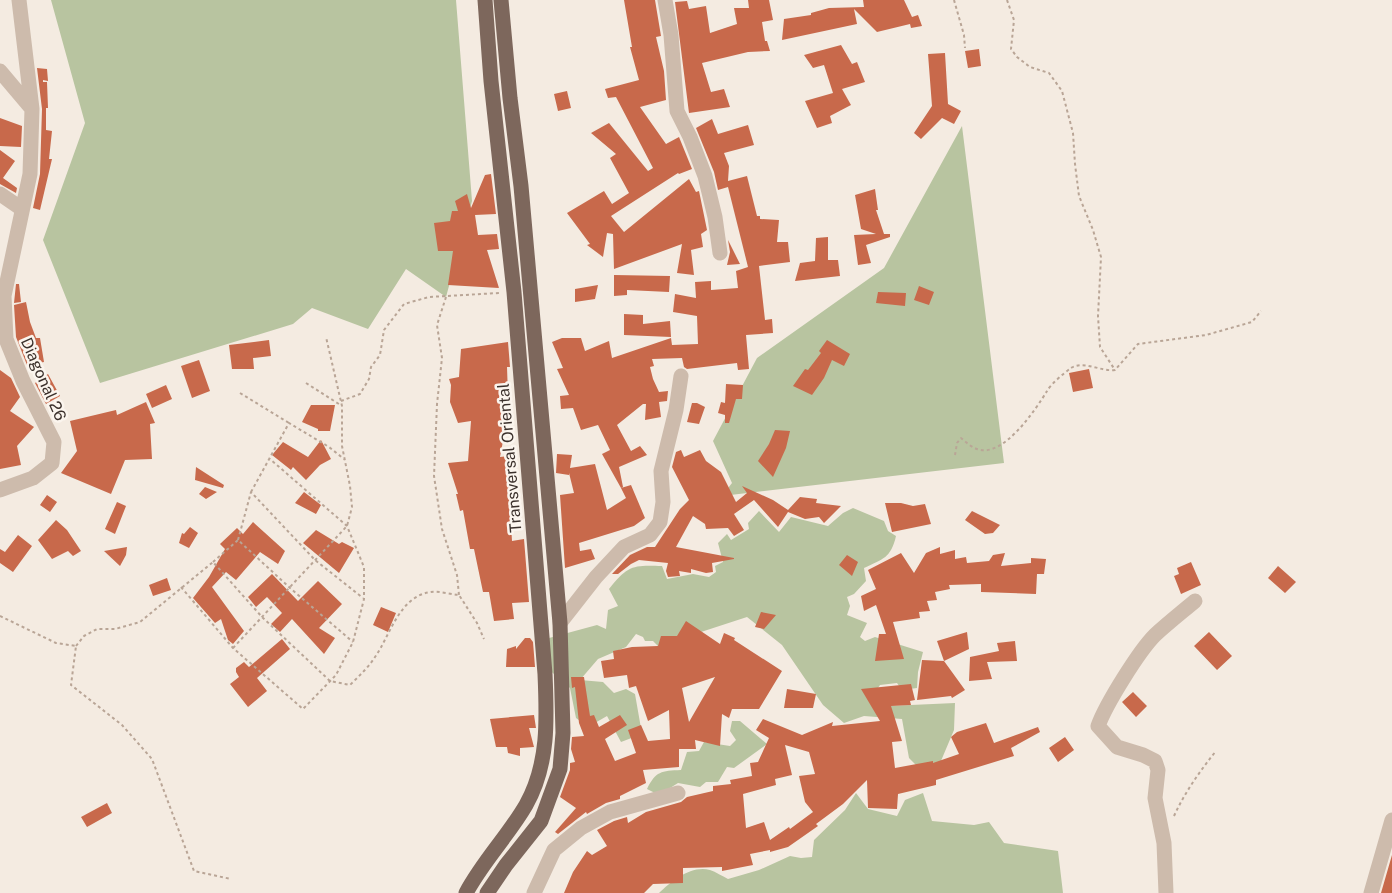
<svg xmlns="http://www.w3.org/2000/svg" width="1392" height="893" font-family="'Public Sans',sans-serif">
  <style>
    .green { fill: #b8c4a0 }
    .building { fill: #c8694b; fill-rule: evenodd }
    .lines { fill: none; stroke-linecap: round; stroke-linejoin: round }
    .path { stroke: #b9a596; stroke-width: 2; stroke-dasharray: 3 3; stroke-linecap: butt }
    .minor { stroke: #cdbbac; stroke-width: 15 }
    .major { stroke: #7d675c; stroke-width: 15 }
    .labels { text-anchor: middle; stroke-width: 5; stroke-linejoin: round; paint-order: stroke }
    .street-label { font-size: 16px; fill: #3b302b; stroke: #fbf5ee }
  </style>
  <rect width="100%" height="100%" fill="#f4ebe1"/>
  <path class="green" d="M51 0H456L472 201 446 297 406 269 368 329 312 308 293 324 100 383 43 240 85 123Z
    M962 126 1004 463 722 496 732 483 713 441 757 358 884 268Z
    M853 508 884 521 888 531 896 536C891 558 883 559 864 568L866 581 854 594 847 597 850 606 847 615 867 623 860 637 865 641 875 637 923 652 918 672 917 688 902 690 897 683 880 685 874 694 889 706 955 703 954 730 938 768 924 773 909 758 902 719 864 716 844 723 823 705 782 645 747 617 658 646 653 641H645L643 637 636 634 626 647 598 659 580 680 603 682 614 693 626 689 635 694 642 734 621 742 607 716 588 727 576 718 570 688 546 667 549 638 597 625 606 629 608 610 618 606 609 589C628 565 633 565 662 566L667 579 693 574 709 577 716 572 715 566 723 562 718 543 727 534 731 540 749 529 748 523 759 511 779 532 791 517 828 526 843 513Z
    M732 721H740L767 744 734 768 727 767 718 782H706L700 787 678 783 659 795 647 789C656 771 661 771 681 770L687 752 699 751 704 742 730 746 736 740 730 731Z
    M856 793 868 809 897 816 905 800 923 793 932 821 974 825 989 822 1004 843 1058 851 1063 893H659C672 881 691 865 710 870 716 872 722 876 728 879L759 870 790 856 801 858 812 857 814 840 845 810Z"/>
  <path class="building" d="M624 0H655L661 36 656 37 664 71 666 100 640 107 666 144 679 137 692 169 679 174 678 173 611 216 624 232 689 179 696 192 699 191 707 230 701 234 703 247 691 250 694 275 677 273 682 244 614 269 613 234 607 233 603 257 587 245 590 244 567 213 604 191 612 204 629 193 610 158 616 154 591 133 609 123 648 171 653 168 616 97 608 98 605 89 639 80 630 47H632Z
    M748 0H769L773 20 762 22 765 41H767L770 51 748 52 702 63 711 92 724 89 730 107 689 113 675 2 687 1 689 9 706 6 710 33 737 24 734 8H749Z
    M863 0H904L912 17 918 15 922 26 911 28 910 24 877 32 854 9 857 24 782 40 784 19 811 15V13L829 8 864 7Z
    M841 45 852 64 857 62 865 82 842 89 851 105 830 116 832 123 817 128 805 101 833 93 824 65 813 68 804 55Z
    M979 49 981 66 968 68 965 51Z
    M945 53 948 104 961 111 954 124 942 118 921 139 914 133 932 106 928 54Z
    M37 68 47 69 48 81 43 80V82H47L48 108H46V130L52 131 49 159H52L40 210 33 208 40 174 42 109Z
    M567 91 571 108 558 111 554 94Z
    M0 118 22 126 21 147 0 146Z
    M712 119 718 134 748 125 754 145 724 153 729 166 728 181 747 176 757 216H760V219L779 220 777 242H788L790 262 759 266 765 320 772 319 773 333 746 335 749 369 738 370 737 363 687 369 684 367 682 358 652 359 654 366 650 367 653 379 659 392 668 391 667 401 659 402 661 417 645 420 646 404H643L617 425 631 451 640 446 647 455 619 467 623 487 621 488 602 454 610 450 598 425 581 430 573 408 561 409 560 396 569 395 557 369 563 368 552 342 562 338H581L585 351 609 341 612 358 671 338 672 345 698 344 697 316 673 312 675 294 696 298 695 282 711 281V290L738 288 736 271 748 267 728 187 718 190 714 172 696 128Z
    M0 150 15 161 3 178 17 188 16 193 0 184Z
    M491 174 496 214 475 215 478 235 497 234 499 249 487 250 499 288 448 285 453 251H438L434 223 450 221 452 211H458L455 201 467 194 471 208 485 175Z
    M875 189 878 210H876L884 234H890V237L866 245 871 263 858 265 854 235 876 234 861 229 855 195Z
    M828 237V260H838L840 276 795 281 800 263 815 261 816 238Z
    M728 240 740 264 727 265 730 252Z
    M614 275 670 276 669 292 627 290V295L614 296Z
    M16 284H19L21 302 14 303Z
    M598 285 595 299 575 302V289Z
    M919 286 934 292 929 305 914 300Z
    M878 292 906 293 905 306 876 303Z
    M26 302 30 322 36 338H40L44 362 27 365 16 337 14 305Z
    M624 314 643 315V324L670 321 671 337 624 335Z
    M269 340 271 356 253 358 254 369H232L229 345Z
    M827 340 850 354 844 366 832 360 824 378 812 395 793 386 805 369 808 370 821 353 819 351Z
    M508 342 510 367H507L509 425H506L500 457 509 456 514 507 510 508 512 541 524 539 529 602 512 603 514 619 494 621 489 592H483L474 549H470L463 510 460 511 456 494H458L448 463 468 461 471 421 458 423 450 402 451 385 449 379 459 377 461 349Z
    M199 360 210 391 192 398 181 366Z
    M1089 369 1093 388 1073 392 1069 373Z
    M0 370 11 378 20 397 10 411 34 427 17 446 21 465 0 469Z
    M48 374 60 396 46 404 35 383Z
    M726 384 743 385 742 399H736L729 423H725V415L718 413 721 402 725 403Z
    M166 385 172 399 152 408 146 394Z
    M146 402 155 423 150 424 152 459 125 460 111 494 61 473 77 451 70 421 116 410 117 415Z
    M692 403H697L705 407 699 424 687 422Z
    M311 405H335L330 431H318V429L302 422Z
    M775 430 790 431 786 448 773 477 758 461 769 444Z
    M321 440 331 459 320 465 306 480 293 467 291 470 272 455 283 442 308 457Z
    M681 450 684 457 700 450 706 461 721 472 736 502 747 493 742 486 773 500 788 510 800 497 817 499 816 503 841 506 824 523 819 517 805 519 788 512 778 527 754 500 734 514 744 530 734 536 728 528 706 529 705 524 693 516 676 547 734 558V559L712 563 713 572 706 573 691 569V573L679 571 680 576 668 577 666 571 668 563 639 560 631 564 618 574H612L630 555 647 547H655L680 509 689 500 672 467 676 452Z
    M557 454 572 455 570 468 595 464 607 510 626 498 621 488 631 485 645 518 634 526 579 543 580 551 591 549 595 559 565 568 560 495 574 493 569 473V475L556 473Z
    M196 467 224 485 223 488 195 480Z
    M205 487 217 492 206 499 199 494Z
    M304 492 321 505 316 514 295 503Z
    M47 495 57 502 50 512 40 505Z
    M117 502 126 506 115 534 105 529Z
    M885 503H901L913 506 925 504 931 524 892 532Z
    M972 511 1000 525 993 533 985 534 965 520Z
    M56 520 67 530 81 551 73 556 68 551 52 559 38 540Z
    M253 522 285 551 278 564 260 552 236 580 226 572 212 587 244 631 233 644 228 640 221 619 215 623 193 598 209 577 225 549 220 544 237 528 243 534Z
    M190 527 198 533 189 548 179 543 182 533 184 534Z
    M316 530 339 544 342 542 354 548 339 573 303 543Z
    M18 535 32 546 13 572 0 563V549L5 552Z
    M127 547 126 555 120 566 104 551Z
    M940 547V554L955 550V559L966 557 967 563 989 561 993 555 1005 553 1001 566 1031 563V558L1046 559 1044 574H1037L1036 594 981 592V584L949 585 950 589 935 592 937 600 927 601 930 611 919 612 920 618 893 622 904 659 875 661 879 634H886L876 605 864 611 861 596 876 589 868 570 901 553 914 573 926 553Z
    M847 555 858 562 852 576 839 565Z
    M1191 562 1201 585 1181 594 1174 576 1179 574 1177 568Z
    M1278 566 1296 582 1285 593 1268 578Z
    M272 574 298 601 318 581 342 604 319 628 335 638 324 654 292 619 280 632 271 624 282 613 267 597 256 607 248 597Z
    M167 578 171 590 153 596 149 585Z
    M381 607 396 613 388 632 373 625Z
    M761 612 776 615 764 629 755 627Z
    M686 621 720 644 724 633 735 638 734 640 782 671 759 709H732L729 718 722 714 720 746 695 740 696 749H679V767L643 770 646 783 620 796V799L606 803 587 814 586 812 558 834 555 832 576 808 560 797 570 770V763L575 762 571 749 572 737 584 736 579 723 575 687 572 688 571 677H584L590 716 594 715 599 727 620 715 627 725 605 739 615 761 636 753 628 730 641 725 648 741 670 739 669 710 648 721 636 686 629 688 627 675 604 678 601 661 614 659 613 651 632 647 658 646 661 636H677ZM715 677 689 722 682 688Z
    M967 632 969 649 944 661 965 690 952 698 951 696 917 700 922 660 944 661 937 641Z
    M1209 632 1232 656 1217 670 1194 646Z
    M525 638H530L533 642 535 667H506L507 649 516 646V649Z
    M282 639 290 649 257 678 267 691 248 707 230 684 239 677 236 672V668L244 662 249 667Z
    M1015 641 1017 661 987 662 992 679 969 681 970 657 999 651 997 643Z
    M911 684 915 700 910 701 911 705 891 706 902 741 892 742 895 768 933 761V763L959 754 951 737 957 732 986 723 994 743 1038 727 1040 732 1011 748 1014 756 936 780V785L898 794 897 809 868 808 867 780 843 804 816 824 818 826 788 847 770 852V850L750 854 753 865 722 871V867L683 868V883L653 884 644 893H564L573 872 587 851 592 855 607 846 597 830 614 821 627 817 628 823 646 812 681 802 687 797 713 791V786L731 784 730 780 752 776 750 763 758 762 769 738 756 730 763 719 802 735 833 722 832 726 880 721 861 689ZM785 745 809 752 815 774 799 776 805 802 813 812 790 829 789 827 770 840 764 822 746 828 743 794 776 785 775 779 792 775Z
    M787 689 816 694 813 708H784Z
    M1133 692 1147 706 1136 717 1122 702Z
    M534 715 536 728H529L534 747 520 748V756L508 753 507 747H496L490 719Z
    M1065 737 1074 750 1058 762 1049 748Z
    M107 803 112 813 87 827 81 817Z
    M1392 855V893H1381Z"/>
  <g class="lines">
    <path class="path" d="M954 0 964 35 965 48
      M1007 0 1014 20 1011 49 1017 57 1030 67 1049 73 1062 91 1073 133 1075 164 1079 196 1093 230 1101 257 1098 316 1100 347 1115 370
      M446 297 437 325 442 358 437 404 434 476 442 529 457 575 459 595
      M306 383 342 406
      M240 393 289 423
      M341 401 360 394 369 379 371 367 380 355 384 330 404 304 429 297 499 293
      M955 455 957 443 961 438C966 442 971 447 977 449 1003 459 1036 409 1047 391 1051 384 1064 373 1071 368 1084 360 1101 372 1115 370L1138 344 1206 335 1252 322 1261 311
      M251 492 289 423 329 447 344 459
      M238 540 251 492 315 560 363 598
      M213 562 238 540 290 588 353 642
      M181 587 233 648 303 709 336 675 353 642 364 599V567L347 526 270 459
      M0 616 56 643 76 646 71 685 122 725 152 759 194 871 231 879
      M76 646 84 636 97 629H115L140 622 213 562 262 617 330 681 350 685C359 676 368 668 375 657 390 636 399 596 431 592 439 591 450 594 459 595L477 623 484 639
      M233 648 347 526 352 507 350 486 342 446V406L326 337
      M1174 816C1185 792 1200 771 1216 751"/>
    <path class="minor" d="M665 0 671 35 677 111 690 137 705 176 715 217 720 253
      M0 71 32 109
      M0 194 22 209
      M0 490 33 478 52 463 54 442 23 381 6 339 4 296 30 174 32 109 19 0
      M560 623 596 577 624 547 650 535 660 522 663 502 661 471 676 410 681 376
      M534 893 554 850 581 828 610 812 678 793
      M1166 893 1164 843 1155 798 1158 770 1155 761 1143 755 1117 747 1098 726C1106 704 1139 651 1155 635 1168 623 1182 612 1195 601
      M1371 893 1392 820"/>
    <path class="major" d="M466 893C483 861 508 836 526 805 549 764 547 719 545 674L514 292 491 81 485 0
      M487 893 506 865 541 821 560 769 563 733 560 623 521 186 510 98 501 0"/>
  </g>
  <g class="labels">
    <g class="street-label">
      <text transform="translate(44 379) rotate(66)" y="6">Diagonal 26</text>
      <text transform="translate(509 458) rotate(-95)" y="6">Transversal Oriental</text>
    </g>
  </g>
</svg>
